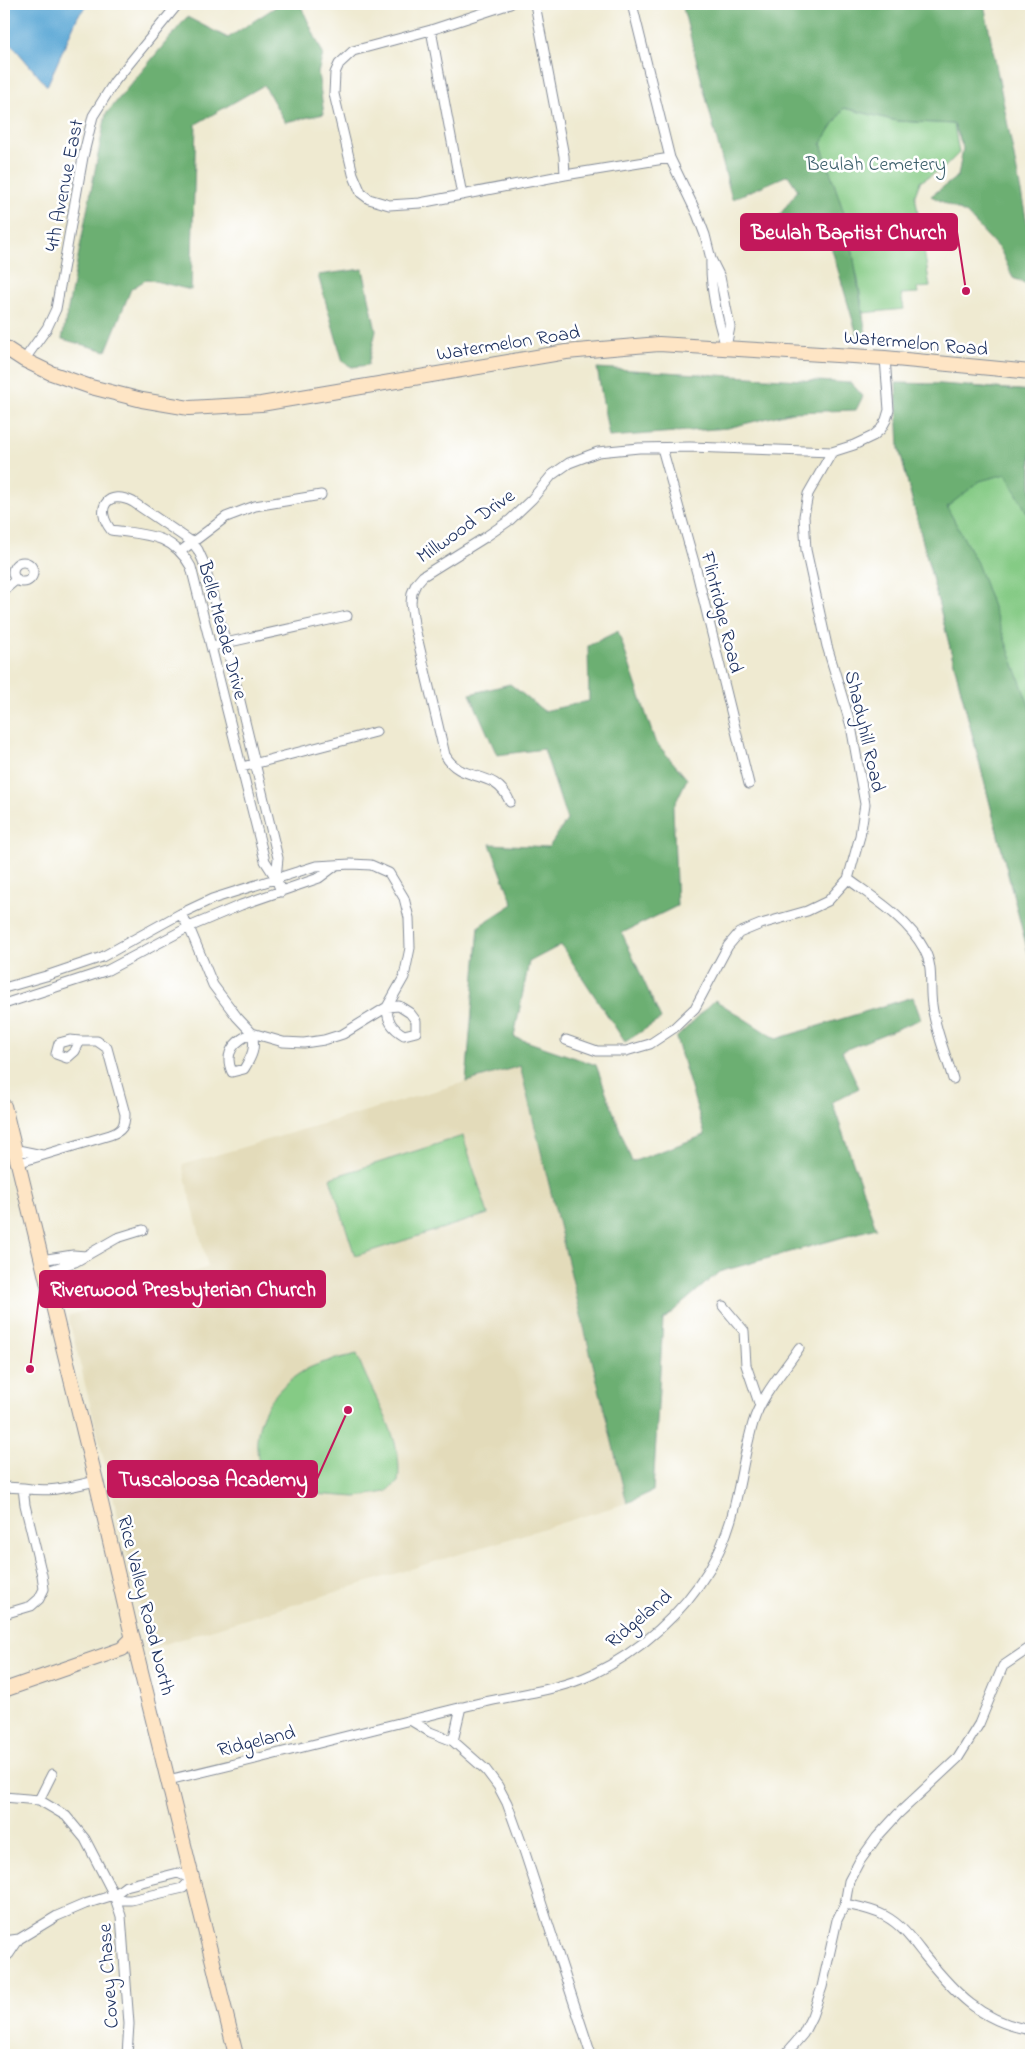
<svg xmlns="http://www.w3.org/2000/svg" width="1035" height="2059" font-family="'Indie Flower',sans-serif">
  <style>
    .built { fill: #e3dbba }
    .green { fill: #85cb85; stroke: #507d72 }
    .forest { fill: #6caf72; stroke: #446f68 }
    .water { fill: #5da9d6; stroke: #3c6c9a }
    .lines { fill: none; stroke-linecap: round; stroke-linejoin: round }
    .street-casing { stroke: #858c98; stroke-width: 11 }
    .secondary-casing { stroke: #858c98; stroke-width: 16 }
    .street { stroke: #fff; stroke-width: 9 }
    .secondary { stroke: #fee5c5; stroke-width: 14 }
    .labels { text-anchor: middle; stroke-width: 5; stroke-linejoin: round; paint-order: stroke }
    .park-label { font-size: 20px; fill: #3b5e6a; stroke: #fff }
    .street-label { font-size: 20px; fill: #1b2f5e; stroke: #fff }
    .leader { fill: none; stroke: #c2185b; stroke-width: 2 }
    .callout-dot { fill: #c2185b; stroke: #fff; stroke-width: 2 }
    .callout { fill: #c2185b; stroke: #c2185b; stroke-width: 2 }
    .callout-label { font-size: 21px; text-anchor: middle; font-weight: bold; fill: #fff }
  </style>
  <rect width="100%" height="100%" fill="#fff"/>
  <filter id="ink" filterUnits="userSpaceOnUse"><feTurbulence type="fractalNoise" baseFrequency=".02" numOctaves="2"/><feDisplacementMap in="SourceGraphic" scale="10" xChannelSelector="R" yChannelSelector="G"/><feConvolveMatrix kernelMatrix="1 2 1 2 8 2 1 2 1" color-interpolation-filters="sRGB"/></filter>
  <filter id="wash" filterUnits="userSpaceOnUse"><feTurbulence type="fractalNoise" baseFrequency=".0096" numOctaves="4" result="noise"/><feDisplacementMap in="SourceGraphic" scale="20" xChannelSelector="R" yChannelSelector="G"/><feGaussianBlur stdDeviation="1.12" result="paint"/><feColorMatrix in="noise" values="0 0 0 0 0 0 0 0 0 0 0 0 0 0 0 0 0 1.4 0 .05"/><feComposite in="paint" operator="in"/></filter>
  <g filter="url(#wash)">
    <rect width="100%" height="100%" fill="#efead1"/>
    <path class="built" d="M520 1066 627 1503 151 1648 68 1316 208 1267 182 1165Z"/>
    <path class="green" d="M844 108 897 121 954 124 959 153 945 167 920 182 915 195 930 287 917 288 918 293 901 294 904 309 863 313 858 280 821 143Z
      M971 386 1031 391V964L899 448Z
      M463 1136 488 1214 355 1256 330 1178Z
      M357 1354C371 1396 405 1437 398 1482L386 1492 356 1497 271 1491C241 1443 261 1393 309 1368 324 1361 341 1358 357 1354Z"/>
    <path class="forest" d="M280 4H300L323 54 318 73 324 114 285 122 264 85 196 124 191 290 147 279 131 289 106 351 62 339 106 114 187 17 228 38Z
      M682 4H984L1031 243V286L1013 278 1001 251 967 214 931 196 958 176 963 148 954 124 897 121 844 108 821 144 849 228 866 334 858 338 823 219 803 225 779 216 798 190 788 175 732 199Z
      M363 269 376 331 368 365 352 367 343 362 318 275Z
      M597 368 851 383 863 396 856 410 792 412 728 428 609 437Z
      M896 383 941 384 1031 391V520L1006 474 980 481 947 507 977 563 1031 711V964L899 448Z
      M618 631 655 741 687 779 673 808 677 906 622 933 661 1019 625 1042 561 945 529 962 514 1037 596 1065 632 1162 705 1135 676 1038 715 1000 776 1039 913 997 921 1019 842 1051 859 1088 832 1102 876 1228 719 1272 663 1320 653 1491 627 1503 520 1066 466 1082 479 926 513 904 490 844 549 847 567 820 544 749 497 755 470 694 510 684 544 711 589 701 588 646Z"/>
    <path class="water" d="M4 4H88L78 16 47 86 7 39 4 33Z"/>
  </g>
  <g filter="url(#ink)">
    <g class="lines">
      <g class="street-casing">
        <path id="street" d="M510 4 431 30 353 51 339 64 335 73 334 94 353 174 361 193 369 199 389 205 420 203 565 175 670 158
          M535 4 564 156 565 175
          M632 4 670 158 697 214 705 235 711 259 720 277 730 327 726 347
          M431 30 462 195
          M711 259C710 288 717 319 726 347
          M24 360 47 328 56 309 83 157 93 116 115 81 178 4
          M662 448 697 573 749 784
          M181 551 226 517 255 506 321 495
          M13 572a10 10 0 1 1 20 0a10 10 0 1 1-20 0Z
          M4 590 17 579
          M212 646 347 616
          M242 767 376 732
          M510 802C494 766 462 785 445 755L414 624 411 603 412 593 416 584 423 576 484 538 510 520 532 499 552 475 569 463 598 452 639 448 690 447 832 452 854 445 873 436 881 429 886 420 889 410 885 358
          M276 878 265 861 191 567C172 533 145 535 111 530 94 508 108 489 133 502L192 542 198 550 203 561 226 643 278 858 276 878 281 892
          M848 879C875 899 908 919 924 949 934 967 929 986 932 1005 935 1030 946 1055 953 1079
          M4 988 46 976 102 957 180 914 212 899 316 866 351 864 371 865 389 873 404 898 409 918 410 948 404 977 387 1007 343 1034 324 1040 304 1043 283 1042 252 1033 237 1017 213 985 189 927 180 914
          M4 1004 108 970 189 927 241 905 319 878 335 866
          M399 1006 410 1013 416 1021V1032L404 1035C392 1028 387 1021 387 1007Z
          M252 1033C256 1048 252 1056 244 1069L232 1072C223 1052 235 1041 252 1033Z
          M70 1040 80 1041 75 1051 67 1058 56 1054 59 1043Z
          M566 1040 597 1051H626L650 1044 674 1028 695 1008 728 946 739 933 761 924 807 911 828 901 848 879 860 836 865 804 851 726 827 646 806 550 804 516 808 494 832 452
          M13 1149 42 1155
          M17 1163 110 1135C122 1131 125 1126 125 1114L107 1048 97 1041H80
          M41 1260 73 1255 86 1256
          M44 1272 75 1262 117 1238 143 1230
          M723 1306 744 1331 746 1365 760 1406
          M4 1487 23 1488 25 1505 42 1575 44 1589 39 1599 31 1606 4 1614
          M23 1488C51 1493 69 1487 96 1481
          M410 1720 430 1732 453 1741 486 1770 498 1786 507 1803 524 1850 591 2055
          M453 1741 461 1707
          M168 1780C267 1757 365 1731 463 1707 504 1696 555 1692 593 1674 641 1651 683 1613 710 1568 739 1519 738 1475 753 1423 761 1396 783 1372 799 1348
          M4 1797 39 1800 66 1816 85 1839 114 1895 121 1916 129 2024 127 2055
          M39 1800 52 1774
          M845 1904C859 1907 872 1909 885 1916 902 1925 913 1941 925 1956 955 1993 981 2022 1031 2030
          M19 1939 57 1916 85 1904 114 1895 126 1886 178 1873 192 1879 183 1888 131 1900H123L114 1895
          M4 1941 19 1939 9 1954 4 1958
          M785 2055 803 2034 812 2016 822 1987 837 1920 845 1904 849 1881 859 1862 877 1837 898 1814 958 1758 979 1724 1003 1666 1031 1647"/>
      </g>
      <g class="secondary-casing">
        <path id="secondary" d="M4 347 24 360 51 373 91 387 142 400 189 408 261 404 566 352 659 344 885 358 1031 372
          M4 1106 96 1481 129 1623 236 2055
          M4 1690 122 1649 133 1638"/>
      </g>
      <use href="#street" class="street"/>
      <use href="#secondary" class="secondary"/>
    </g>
  </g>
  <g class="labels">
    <g class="park-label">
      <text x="876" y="170">Beulah Cemetery</text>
    </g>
    <g class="street-label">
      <text transform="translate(63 185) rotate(-79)" y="7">4th Avenue East</text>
      <text transform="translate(508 342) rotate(-9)" y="7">Watermelon Road</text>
      <text transform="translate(916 342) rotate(5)" y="7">Watermelon Road</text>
      <text transform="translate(465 525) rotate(-35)" y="7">Millwood Drive</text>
      <text transform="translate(723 612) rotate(76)" y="7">Flintridge Road</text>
      <text transform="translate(224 630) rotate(75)" y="7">Belle Meade Drive</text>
      <text transform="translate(866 731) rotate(77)" y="7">Shadyhill Road</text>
      <text transform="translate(147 1605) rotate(76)" y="7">Rice Valley Road North</text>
      <text transform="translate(638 1618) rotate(-40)" y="7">Ridgeland</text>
      <text transform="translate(256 1740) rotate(-14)" y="7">Ridgeland</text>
      <text transform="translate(107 1976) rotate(-94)" y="7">Covey Chase</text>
    </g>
  </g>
  <path class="leader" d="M966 291L957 232M30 1369L40 1289M348 1410L317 1479"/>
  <g class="callout-dot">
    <circle cx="966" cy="291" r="5"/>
    <circle cx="30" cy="1369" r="5"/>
    <circle cx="348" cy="1410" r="5"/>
  </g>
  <g class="callout">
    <rect x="741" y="214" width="216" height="36" rx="5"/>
    <rect x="40" y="1271" width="285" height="36" rx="5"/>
    <rect x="108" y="1461" width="209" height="36" rx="5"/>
  </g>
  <g class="callout-label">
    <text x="849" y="239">Beulah Baptist Church</text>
    <text x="183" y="1296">Riverwood Presbyterian Church</text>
    <text x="213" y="1486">Tuscaloosa Academy</text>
  </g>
  <rect width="1035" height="2059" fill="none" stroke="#fff" stroke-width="20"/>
</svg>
